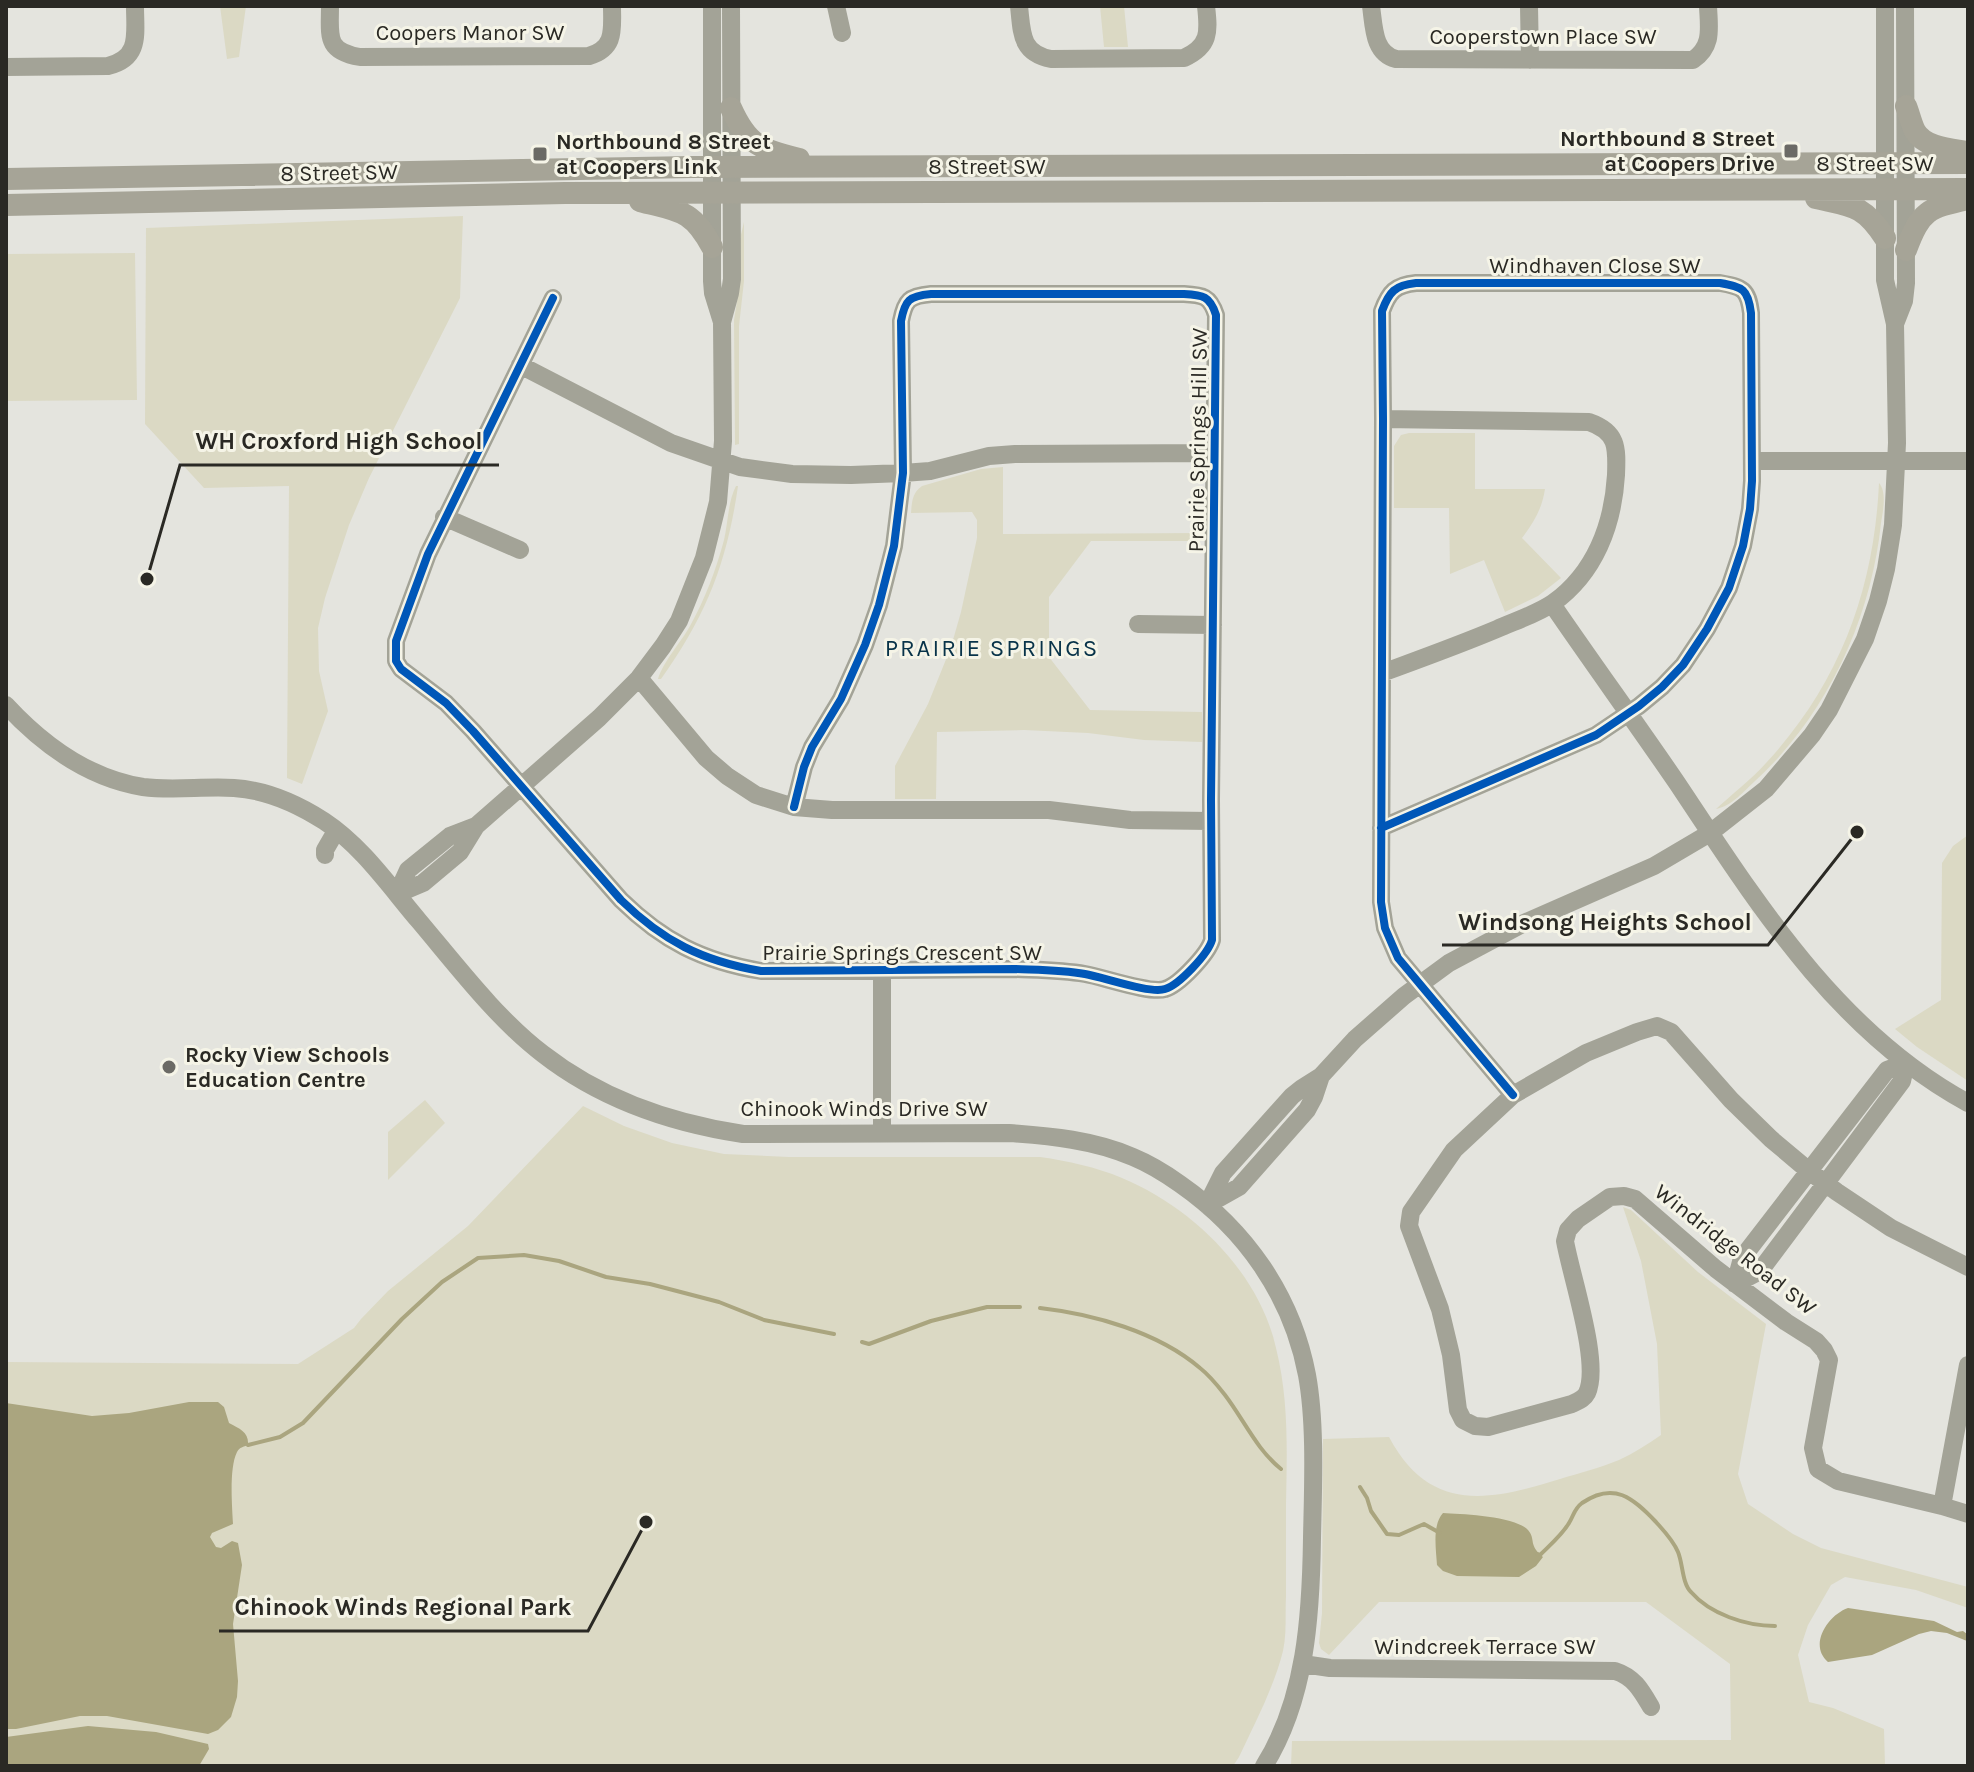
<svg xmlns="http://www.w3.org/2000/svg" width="1974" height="1772" font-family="Karla,sans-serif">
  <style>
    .green { fill: #dbd9c4 }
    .water { fill: #aaa57f }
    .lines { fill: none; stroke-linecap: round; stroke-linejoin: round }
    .stream { stroke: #aaa57f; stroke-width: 4 }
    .minor { stroke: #a3a397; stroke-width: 18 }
    .major { stroke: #a6a497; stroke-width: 22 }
    .cycleway-casing { stroke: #f5f4e7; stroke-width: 13 }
    .cycleway { stroke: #0057b8; stroke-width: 8 }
    .poi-dot { fill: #6b6a65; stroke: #f5f4e7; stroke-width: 3 }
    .labels { text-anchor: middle; stroke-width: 6; stroke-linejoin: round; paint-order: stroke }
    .street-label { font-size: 22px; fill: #2a2924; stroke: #f5f4e7 }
    .poi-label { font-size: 22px; font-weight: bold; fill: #2a2924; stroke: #f5f4e7; text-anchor: start }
    .neighbourhood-label { font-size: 24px; letter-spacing: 2px; fill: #083349; stroke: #f5f4e7 }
    .leader { fill: none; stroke: #2a2924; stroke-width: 3 }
    .callout-dot { fill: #2a2924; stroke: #f5f4e7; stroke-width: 3 }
    .callout-label { font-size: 24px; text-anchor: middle; font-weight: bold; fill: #2a2924; stroke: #f5f4e7; stroke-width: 6; stroke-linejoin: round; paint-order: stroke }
  </style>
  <rect width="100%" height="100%" fill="#e4e4de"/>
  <path class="green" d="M220 6H246L239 57 227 59Z
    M1100 6H1124L1128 47H1104Z
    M463 216 460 298 369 478 349 525 325 598 318 628 319 671 328 711 302 784 287 778 289 486 204 488 145 424 146 228Z
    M744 222V281L739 326V444L735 445 734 320 738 295 740 239Z
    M135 253 137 400 6 401V254Z
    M1409 433H1475V489H1545C1542 509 1534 522 1522 538L1561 578 1538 596 1505 612 1484 560 1450 574 1449 508H1394V446L1401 435Z
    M1003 467V534L1203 533V541H1091L1049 597V657L1090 710 1202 712V742L1144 740 1088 733 1024 730 937 732 936 799H895V766L928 704 951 647 961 612 977 538V520L972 512 911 513C912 502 912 493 922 486L981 469Z
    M1879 483C1887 492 1883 511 1881 523 1871 619 1827 715 1755 781 1744 791 1732 806 1716 809 1732 794 1751 780 1766 763 1839 684 1874 591 1879 483Z
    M736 486H738C727 563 706 616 661 679H658C663 662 681 642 690 626 705 599 716 570 724 540 728 523 728 501 736 486Z
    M1968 835V1081L1917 1047 1895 1029 1941 1000 1942 863 1953 846Z
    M425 1100 445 1123 388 1180V1132Z
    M583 1106 624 1126 672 1143 724 1154 789 1157H1040C1068 1161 1096 1167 1122 1178 1192 1207 1259 1272 1276 1348 1289 1400 1287 1452 1286 1505 1286 1535 1286 1566 1286 1596 1285 1613 1287 1633 1283 1651 1274 1687 1255 1723 1239 1757L1233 1766H6V1362L298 1364 354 1328 361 1319 388 1291 468 1226Z
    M1623 1207 1631 1210 1698 1272 1766 1324 1738 1474 1748 1504 1793 1534 1821 1548 1968 1587V1608L1916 1590 1845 1577 1831 1585 1808 1625 1798 1655 1809 1702 1833 1708 1884 1729 1885 1766H1291L1292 1741 1731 1740 1730 1664 1646 1602H1379L1329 1655 1321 1649 1319 1643 1322 1613 1323 1439 1389 1437C1430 1514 1490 1501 1560 1479 1579 1473 1600 1468 1619 1460 1634 1453 1648 1444 1661 1435L1657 1344 1641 1261Z"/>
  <path class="water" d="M189 1402H218L224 1407 229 1423C240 1429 249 1432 248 1445 243 1447 240 1447 237 1452 229 1468 232 1505 233 1524L212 1533 210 1537 216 1547 221 1548 232 1541 238 1543 242 1565 233 1624 238 1681 237 1697 231 1717 218 1730 208 1734 107 1716H80L16 1729H6V1403L92 1416 129 1413Z
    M1443 1513C1462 1514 1515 1516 1528 1530 1536 1539 1528 1545 1543 1557L1536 1566 1519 1577 1457 1576 1443 1571 1437 1565C1436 1549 1432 1525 1443 1513Z
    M1848 1608 1934 1621 1957 1632 1963 1631 1967 1634V1641L1947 1633 1931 1631 1919 1634 1872 1655 1828 1662C1808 1645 1828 1615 1848 1608Z
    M88 1726 156 1732 208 1744 209 1749 199 1766H6V1737Z"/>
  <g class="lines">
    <path class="stream" d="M1040 1308C1093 1314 1158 1332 1200 1368 1209 1375 1218 1386 1225 1395 1244 1420 1257 1450 1281 1469
      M862 1342 869 1344 931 1321 987 1307H1020
      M248 1445 280 1437 303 1423 402 1319 442 1282 478 1258 524 1255 559 1261 606 1277 650 1284 719 1302 764 1320 834 1334
      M1360 1487 1367 1498 1371 1511 1387 1534 1399 1535 1424 1524 1440 1533
      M1537 1554 1540 1555C1550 1545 1562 1535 1569 1523 1574 1515 1574 1509 1582 1503 1614 1481 1633 1498 1656 1522 1664 1531 1673 1540 1678 1552 1683 1564 1682 1583 1691 1592 1710 1614 1746 1626 1775 1626"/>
    <path class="minor" d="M330 6C330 36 325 51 360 57L589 56C616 48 612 29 612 6
      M712 6V281L713 293 722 322
      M836 6 842 33
      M1019 6C1022 32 1020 53 1051 59L1184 58C1210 46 1209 32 1206 6
      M1371 6C1374 26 1373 53 1396 59L1693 60C1713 46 1709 29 1708 6
      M1529 6 1530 60
      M6 67 108 66C141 58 135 34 135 6
      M553 298 428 554 396 641V661L401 669 446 703 473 731 621 900C663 941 702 961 761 971L1015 969C1038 970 1062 970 1085 974 1103 977 1150 994 1165 989 1179 985 1208 954 1212 940L1211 800 1216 315C1210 296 1203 295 1184 294H931C909 296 905 300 901 321L903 473 894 546 879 605 865 645 841 699 812 747 804 767 794 807
      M1895 324 1904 301 1906 283 1905 6
      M520 365 671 443 740 467 792 474 851 475 903 473 930 471 989 456 1015 454 1214 453
      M1752 461H1968
      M444 517 520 550
      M1552 604C1593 664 1636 723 1677 783 1757 903 1837 1032 1968 1103
      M1138 624 1213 625
      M1382 673C1420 659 1459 645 1497 629 1515 621 1537 614 1553 603 1595 573 1613 525 1616 475 1617 448 1618 432 1589 422L1383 419
      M639 678 706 758 727 776 756 795 794 807 832 810H1049L1130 820 1211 821
      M6 705C43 745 87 778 143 787 173 791 204 786 234 788 267 790 296 803 324 821 362 846 390 887 419 921 457 966 497 1019 543 1054 602 1100 670 1123 743 1134L1009 1133C1051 1136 1094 1140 1133 1157 1150 1164 1166 1174 1180 1184 1246 1230 1292 1296 1307 1375 1316 1424 1313 1488 1312 1538 1311 1615 1306 1699 1264 1766
      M1381 828 1596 735 1639 706 1662 687 1683 665 1707 629 1729 588 1743 546 1750 509 1752 481 1751 313C1748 289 1743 287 1720 283H1416C1395 285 1389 292 1382 311L1383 419 1381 902 1385 928 1398 958 1513 1095
      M325 855V850L336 831
      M397 894 423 883 460 852 476 826 599 718 639 678 663 646 679 621 704 558 718 502 723 441 722 322 730 293 732 279 731 6
      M397 894 408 870 450 836 476 826
      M882 970V1133
      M1207 1205 1223 1173 1292 1096 1302 1088 1321 1076 1355 1039 1404 996 1449 963 1524 923 1654 866 1710 833 1766 789 1812 735 1829 710 1865 639 1878 601 1886 569 1893 525 1897 443 1895 324 1885 280V6
      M1207 1205 1239 1187 1307 1110 1314 1097 1321 1076
      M1968 1267 1891 1228 1837 1192 1809 1171 1771 1139 1731 1100 1671 1032 1657 1026 1637 1032 1586 1053 1513 1095 1454 1150 1411 1212 1409 1226 1440 1309 1451 1355 1458 1410 1463 1420 1475 1426 1488 1427 1572 1404C1578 1401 1584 1399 1587 1393 1601 1363 1571 1276 1565 1241L1568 1230 1578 1219 1610 1197 1624 1196 1635 1199 1716 1269 1786 1322 1816 1341 1824 1350 1829 1360 1813 1448 1818 1469 1838 1481 1942 1506 1968 1514
      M1735 1284 1742 1258 1887 1070 1906 1063
      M1735 1284 1760 1271 1902 1081 1906 1063
      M1942 1506 1968 1365
      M1303 1664 1330 1668 1615 1671C1634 1677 1641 1690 1651 1707"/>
    <path class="major" d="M1906 106C1909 113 1911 123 1915 131 1925 148 1950 149 1968 152
      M731 108C748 146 761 149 799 159
      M6 179 693 167 1968 163
      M1816 198C1852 206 1864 205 1885 238
      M640 201C678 211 692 209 712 247
      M6 205 565 193 1968 189
      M1906 250C1921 210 1928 208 1968 199"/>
    <g class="cycleway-casing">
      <path id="cycleway" d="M553 298 428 554 396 641V661L401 669 446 703 473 731 621 900C663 941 702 961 761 971L1015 969C1038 970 1062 970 1085 974 1103 977 1150 994 1165 989 1179 985 1208 954 1212 940L1211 800 1216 315C1210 296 1203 295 1184 294H931C909 296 905 300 901 321L903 473 894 546 879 605 865 645 841 699 812 747 804 767 794 807
        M1381 828 1596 735 1639 706 1662 687 1683 665 1707 629 1729 588 1743 546 1750 509 1752 481 1751 313C1748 289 1743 287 1720 283H1416C1395 285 1389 292 1382 311L1383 419 1381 902 1385 928 1398 958 1513 1095"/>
    </g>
    <use href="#cycleway" class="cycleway"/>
  </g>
  <g class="poi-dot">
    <rect x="1783" y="143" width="16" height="16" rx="4"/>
    <rect x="532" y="146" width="16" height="16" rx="4"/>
    <circle cx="169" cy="1067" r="8"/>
  </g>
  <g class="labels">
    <g class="street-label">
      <text x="470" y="40">Coopers Manor SW</text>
      <text x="1543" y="44">Cooperstown Place SW</text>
      <text x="1875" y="171">8 Street SW</text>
      <text x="987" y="174">8 Street SW</text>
      <text transform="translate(339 172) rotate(-1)" y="8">8 Street SW</text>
      <text x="1595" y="273">Windhaven Close SW</text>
      <text transform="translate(1197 440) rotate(-89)" y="8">Prairie Springs Hill SW</text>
      <text x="902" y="960">Prairie Springs Crescent SW</text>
      <text x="864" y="1116">Chinook Winds Drive SW</text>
      <text transform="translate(1736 1249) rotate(38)" y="8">Windridge Road SW</text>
      <text x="1485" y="1654">Windcreek Terrace SW</text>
    </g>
    <g class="poi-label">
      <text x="1775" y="146" text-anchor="end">Northbound 8 Street<tspan x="1775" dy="25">at Coopers Drive</tspan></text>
      <text x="556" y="149">Northbound 8 Street<tspan x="556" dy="25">at Coopers Link</tspan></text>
      <text x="185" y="1062">Rocky View Schools<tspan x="185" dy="25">Education Centre</tspan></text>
    </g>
    <g class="neighbourhood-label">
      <text x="992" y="656">PRAIRIE SPRINGS</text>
    </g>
  </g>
  <path class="leader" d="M147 579L180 465H499M1857 832L1768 945H1442M646 1522L588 1631H219"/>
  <g class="callout-dot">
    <circle cx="147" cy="579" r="8"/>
    <circle cx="1857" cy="832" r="8"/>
    <circle cx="646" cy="1522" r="8"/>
  </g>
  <g class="callout-label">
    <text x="339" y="449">WH Croxford High School</text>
    <text x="1605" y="930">Windsong Heights School</text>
    <text x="403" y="1615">Chinook Winds Regional Park</text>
  </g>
  <rect width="1974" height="1772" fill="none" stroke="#2a2924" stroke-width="16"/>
</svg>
